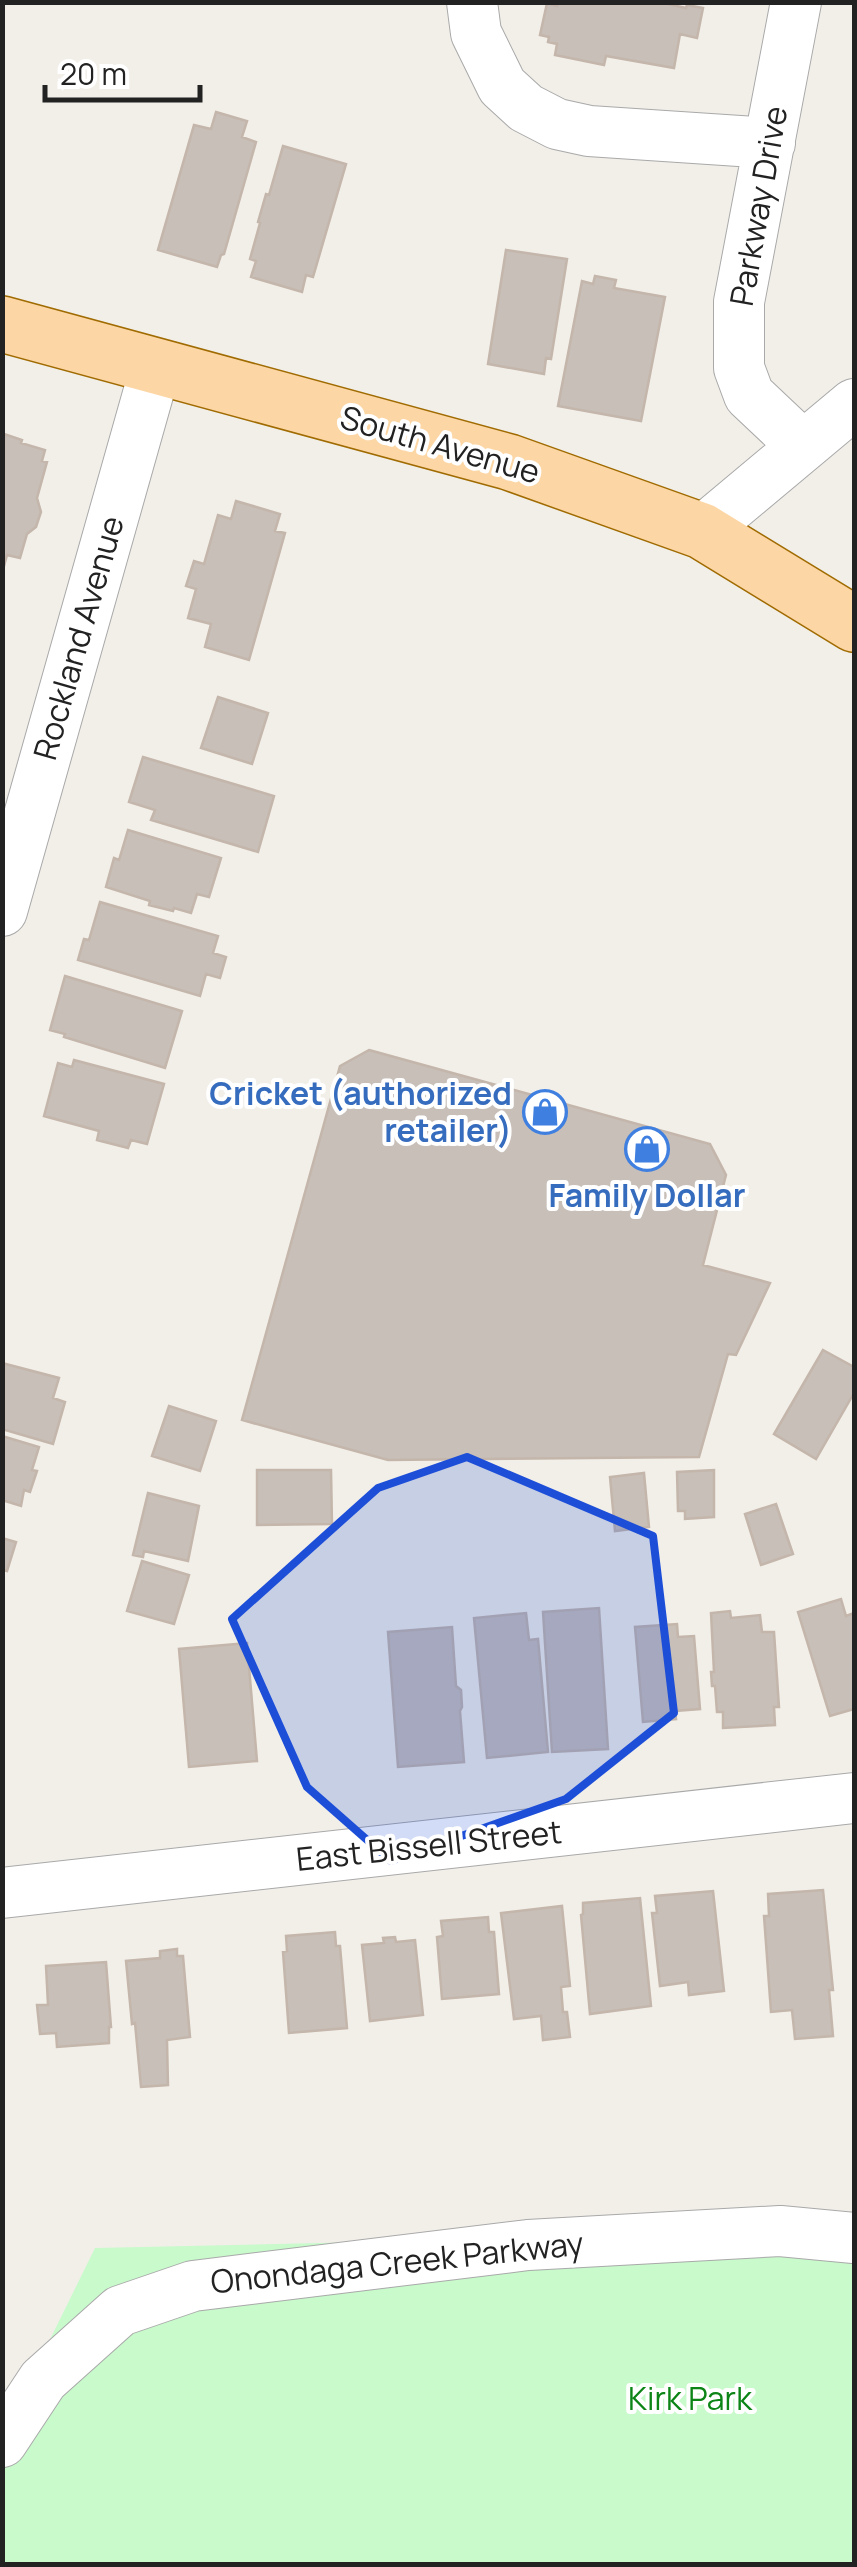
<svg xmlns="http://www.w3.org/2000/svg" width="857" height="2567" font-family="Manrope,sans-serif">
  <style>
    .park { fill: #c8facc }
    .building { fill: #c7bfb8; stroke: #c4b6ab; stroke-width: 2.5 }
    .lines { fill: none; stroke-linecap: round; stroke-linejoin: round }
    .minor-casing { stroke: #a9a9a9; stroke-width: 52 }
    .primary-casing { stroke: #a06b00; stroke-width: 58 }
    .minor { stroke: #fff; stroke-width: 50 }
    .primary { stroke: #fcd6a4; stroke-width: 55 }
    .marked { fill: #1d4ed8; fill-opacity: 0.2; stroke: #1d4ed8; stroke-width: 8; stroke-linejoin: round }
    .labels { text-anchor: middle; stroke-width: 8; stroke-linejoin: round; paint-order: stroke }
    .street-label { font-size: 32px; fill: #222; stroke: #fff }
    .shop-label { font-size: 32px; font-weight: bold; fill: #366cbe; stroke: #fff; text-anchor: end }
    .park-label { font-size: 32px; fill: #0c8416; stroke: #fff }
  </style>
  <rect width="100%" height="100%" fill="#f2efe9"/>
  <path class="park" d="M854 2231V2564H3L2 2437 95 2248Z"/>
  <path class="building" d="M558 2H659L686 8 687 5 703 8 697 38 680 34 674 68 606 56 604 65 555 55 557 44 548 42 549 37 540 35 547 3 557 6Z
    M216 112 247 121 242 137 256 142 224 254 221 255 217 267 158 250 194 125 211 129Z
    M283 146 346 164 313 277 306 275 302 292 251 277 256 261 250 259 260 223 258 222 266 194 269 195Z
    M506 250 567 259 551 359 546 358 544 374 488 364Z
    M595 276 616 280 614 288 665 297 641 421 558 406 582 281 593 284Z
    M4 434 22 440 21 443 45 450 42 461 47 462 37 498 41 512 36 527 27 534 20 558 7 555 3 570Z
    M236 501 280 514 275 531 285 533 249 660 205 647 211 624 188 618 196 589 186 586 194 561 204 564 218 515 231 519Z
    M218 697 268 713 252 764 201 748Z
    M143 757 274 796 258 852 151 820 155 810 129 802Z
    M128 830 221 858 209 897 197 894 191 913 174 908 173 911 149 905 150 901 106 887 114 858 119 860Z
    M100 902 218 936 213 953 226 957 220 978 206 974 200 996 78 960 84 939 89 940Z
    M65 976 182 1011 165 1068 64 1037 65 1034 50 1030Z
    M369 1050 710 1144 726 1175 703 1265 770 1283 736 1355 728 1354 699 1457 388 1460 242 1420 340 1066Z
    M74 1060 164 1084 147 1144 131 1140 128 1148 97 1140 99 1131 44 1116 58 1063 72 1067Z
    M823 1350 854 1367V1393L816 1459 774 1434Z
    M2 1363 59 1378 53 1398 65 1402 53 1444 2 1429Z
    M169 1406 216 1421 200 1471 152 1456Z
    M2 1436 39 1447 32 1470 37 1471 30 1492 24 1490 21 1506 2 1500Z
    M257 1470H331L332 1524 257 1525Z
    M714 1470V1517L685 1519V1511H678L677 1472Z
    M644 1473 649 1527 615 1531 610 1477Z
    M148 1493 199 1506 188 1561 144 1551 143 1557 133 1555Z
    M776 1504 793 1554 761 1565 745 1514Z
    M2 1538 16 1542 7 1571 2 1570Z
    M142 1561 189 1575 174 1624 127 1611Z
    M841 1599 846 1616 854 1613V1709L830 1716 798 1612Z
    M599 1608 608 1749 552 1752 543 1612Z
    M730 1611 731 1618 760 1615 762 1632H774L779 1707H774L775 1725 723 1728V1712H717L715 1686H712L711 1672H714L711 1613Z
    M526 1613 529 1640 538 1639 548 1752 487 1758 474 1618Z
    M677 1624 678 1637 694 1636 700 1709 675 1711 676 1719 643 1722 635 1627Z
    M452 1627 456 1686 461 1690 462 1707 460 1711 464 1762 398 1767 388 1632Z
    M247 1643 257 1761 189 1767 179 1649Z
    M823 1890 833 1990H829L833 2036 795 2039 792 2010 771 2012 764 1916H769L768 1894Z
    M713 1891 724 1991 689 1995 688 1982 660 1986 652 1913H657L655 1896Z
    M640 1898 651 2006 590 2014 581 1915 583 1914V1903Z
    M562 1906 570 1986 561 1987 563 2012H567L570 2037 543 2040 541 2016 514 2019 501 1913Z
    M488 1917 489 1932H494L499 1994 442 1999 437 1937 443 1936 441 1921Z
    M335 1932 336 1946H340L347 2028 289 2033 283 1952 287 1951 286 1936Z
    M395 1937 396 1942 415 1940 423 2015 370 2021 362 1945 384 1943 383 1938Z
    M177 1949V1956H183L190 2037 167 2040 168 2085 141 2087 135 2023 132 2024 126 1961 160 1958V1951Z
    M106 1962 111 2027H109V2043L57 2047 56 2033 40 2034 37 2005H48L46 1966Z"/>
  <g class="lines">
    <g class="minor-casing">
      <path id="minor" d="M472 2 476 33 502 86 526 108 557 124 589 131 770 143
        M796 2 739 302V368L749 395 803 446
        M702 531 854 404
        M2 911 156 366
        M2 1893 854 1798
        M2 2442 43 2380 120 2311 193 2286 528 2245 780 2231 854 2238"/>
    </g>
    <g class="primary-casing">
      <path id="primary" d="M2 324 509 462 702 531 854 624"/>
    </g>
    <use href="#minor" class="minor"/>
    <use href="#primary" class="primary"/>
  </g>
  <path class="marked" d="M467 1457 653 1536 674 1713 566 1799 391 1861 307 1787 232 1619 378 1488Z"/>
  <defs>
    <g id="shop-ring" transform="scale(2.25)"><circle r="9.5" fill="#fff" stroke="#3f7fe0" stroke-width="1.5"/><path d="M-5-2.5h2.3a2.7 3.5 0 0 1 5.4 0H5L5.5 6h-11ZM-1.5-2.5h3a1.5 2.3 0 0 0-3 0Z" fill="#3f7fe0"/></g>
  </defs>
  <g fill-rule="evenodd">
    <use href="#shop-ring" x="545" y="1112"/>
    <use href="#shop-ring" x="647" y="1149"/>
  </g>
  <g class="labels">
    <g class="street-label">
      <text transform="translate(759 206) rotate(-80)" y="11">Parkway Drive</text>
      <text transform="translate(440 445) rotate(16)" y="11">South Avenue</text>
      <text transform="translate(79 638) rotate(-74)" y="11">Rockland Avenue</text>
      <text transform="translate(429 1846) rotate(-6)" y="11">East Bissell Street</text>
      <text transform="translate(397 2263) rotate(-6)" y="11">Onondaga Creek Parkway</text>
    </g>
    <g class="shop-label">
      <text x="512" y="1105">Cricket (authorized<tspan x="512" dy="37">retailer)</tspan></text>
      <text x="647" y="1207" text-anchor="middle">Family Dollar</text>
    </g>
    <g class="park-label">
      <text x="690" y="2410">Kirk Park</text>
    </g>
  </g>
  <rect width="857" height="2567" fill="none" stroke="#222222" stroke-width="10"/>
  <path d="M45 85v15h155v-15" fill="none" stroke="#222222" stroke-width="5"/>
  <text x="60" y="85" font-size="30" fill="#222222" stroke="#ffffff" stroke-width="8" paint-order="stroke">20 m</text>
</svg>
